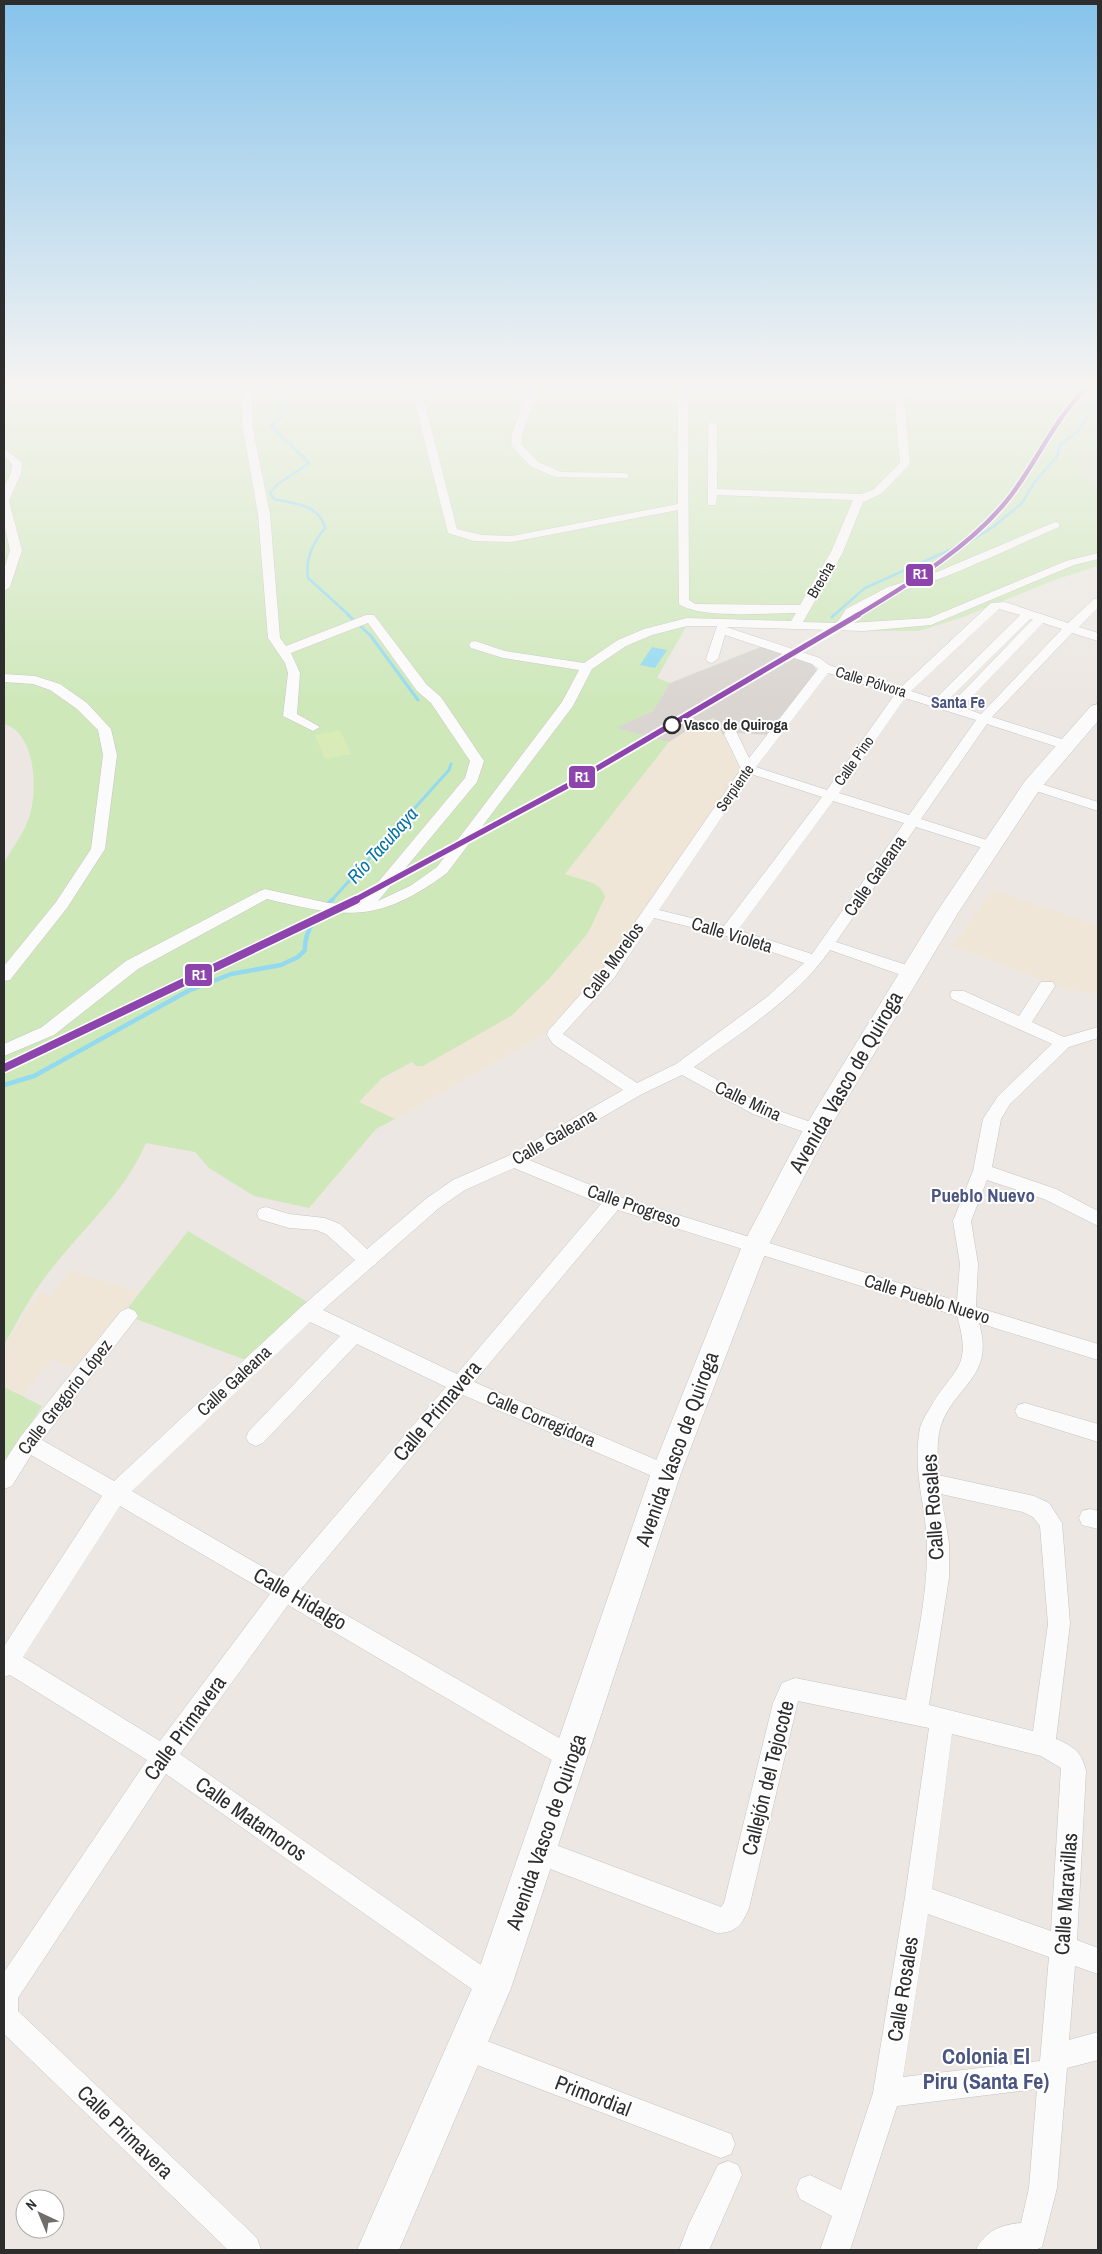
<svg xmlns="http://www.w3.org/2000/svg" width="1102" height="2254" font-family="'Archivo Narrow',sans-serif">
  <style>
    .education { fill: #efe6d7 }
    .green { fill: #cee8ba }
    .cemetery { fill: #d8e0c9 }
    .pitch { fill: #d9ecb7 }
    .plaza { fill: #dad5d1 }
    .water { fill: #93daf0 }
    .lines { fill: none; stroke-linecap: round; stroke-linejoin: round }
    .stream-far2 { stroke: #93daf0; stroke-width: 2.5 }
    .stream-far1 { stroke: #93daf0; stroke-width: 3 }
    .stream { stroke: #93daf0; stroke-width: 4.5 }
    .street-casing { stroke: #c5c4c3; stroke-width: 1 }
    .secondary-casing { stroke: #c5c4c3; stroke-width: 1 }
    .street { fill: #fcfbfb; fill-rule: evenodd }
    .secondary { fill: #fcfbfb; fill-rule: evenodd }
    .rail-1-far2-casing { stroke: #fff; stroke-width: 7 }
    .rail-1-far1-casing { stroke: #fff; stroke-width: 9 }
    .rail-1-casing { stroke: #fff; stroke-width: 11 }
    .rail-1-far2 { stroke: #8e44ad; stroke-width: 4.5 }
    .rail-1-far1 { stroke: #8e44ad; stroke-width: 5.5 }
    .rail-1 { stroke: #8e44ad; stroke-width: 8 }
    .stop-dot { fill: #fff; stroke: #2d2d2d; stroke-width: 2.5 }
    .labels { text-anchor: middle; stroke-width: 4; stroke-linejoin: round; paint-order: stroke }
    .far-street-label { font-size: 15px; fill: #2d2d2d; stroke: #fff }
    .far-stop-label { font-size: 15px; font-weight: bold; fill: #2d2d2d; stroke: #fff; text-anchor: start }
    .far-quarter-label { font-size: 16px; font-weight: bold; fill: #4a5581; stroke: #fff }
    .street-label { font-size: 18px; fill: #2d2d2d; stroke: #fff }
    .water-label { font-size: 19px; font-style: italic; fill: #0673a8; stroke: #fff }
    .neighbourhood-label { font-size: 19px; font-weight: bold; fill: #4a5581; stroke: #fff }
    .near-street-label { font-size: 21px; fill: #2d2d2d; stroke: #fff }
    .near-neighbourhood-label { font-size: 22px; font-weight: bold; fill: #4a5581; stroke: #fff }
    .line-badge { stroke: #fff; stroke-width: 2 }
    .badge-label { font-size: 14px; text-anchor: middle; font-weight: bold; fill: #fff }
  </style>
  <rect width="100%" height="100%" fill="#ece7e2"/>
  <path class="education" d="M714 718 740 770 596 984 541 1036 395 1119 359 1102 383 1078 412 1062 669 742 694 726Z
    M992 890 1098 925V994L1069 990 952 946Z
    M70 1270 139 1292 79 1370 52 1359 24 1393 27 1394 4 1409V1346L38 1293 51 1296Z"/>
  <path class="green" d="M4 388H1098V454L1067 448 1095 492 1098 493V566L1057 579 963 617 919 631H842L755 625H687L657 678 670 683 653 711 617 728 669 742 565 874C578 880 601 880 605 897L588 933 549 979 511 1016 423 1066H416L412 1062 382 1078 359 1102 395 1119 376 1129 309 1208 254 1196 209 1168 195 1152 146 1143C123 1197 74 1236 41 1283 27 1302 16 1324 4 1345V863C11 850 21 837 27 823 39 796 37 733 4 724Z
    M188 1231 309 1303 248 1361 123 1314Z
    M4 1387 42 1406 4 1464Z"/>
  <path class="cemetery" d="M1066 448 1098 454V493L1095 492Z"/>
  <path class="pitch" d="M442 388H465L459 401 436 400Z
    M340 730 351 754 325 759 315 735Z"/>
  <path class="plaza" d="M763 646 812 664 817 671 766 735 739 733 723 735 714 718 694 726 669 742 616 728 653 711 670 683Z"/>
  <path class="water" d="M652 647 667 650 655 668 640 665Z"/>
  <g class="lines">
    <path class="stream-far2" d="M276 388 273 389 275 396 287 411 271 426 309 463 278 484 270 493 274 499C295 504 319 504 325 528 313 543 305 558 308 578L350 616
      M833 616 865 588 972 540 993 527 1022 503 1034 483 1058 455 1059 446 1078 431 1098 402"/>
    <path class="stream-far1" d="M348 615 370 635 418 700
      M832 617 834 615
      M331 901 449 770 451 764"/>
    <path class="stream" d="M4 1085 34 1076 188 991 231 974 281 965 298 957 305 950C304 929 319 914 332 900"/>
    <g class="street-casing">
      <path id="street" d="M242 388H252V424L270 514 280 638 286 646 366 615H374L427 685 441 697 484 761 477 782 378 901 410 886 437 867 562 702 579 670 503 658 471 648 469 645 471 642 475 641 505 651 584 663 618 640 644 629 687 618 791 621 796 613C768 613 700 619 679 604L678 510 512 542 474 541 448 533 413 396 415 394 423 396 457 529 482 535 512 536 678 504V388H688L689 600 695 604 800 605 831 552 853 500 717 495 716 505H708V422L717 424V489L861 494 873 490 900 463 894 396C907 383 957 387 975 388 960 401 923 386 904 397L910 464 881 494 863 502 843 552 803 622 837 623 846 609 888 587 937 572 1055 522 1059 523V527C1022 543 984 561 947 576 919 587 866 597 849 623L929 618 1066 561 1098 553V559L1074 565 931 625 864 631 726 627 820 658 829 665 900 688 991 603 1005 602 1068 623 1094 599 1098 598V608L1079 627 1098 633V641L1072 633 992 717 1071 742 1073 745 1071 748H1061L987 724 921 819 996 843 998 846 996 849H986L916 827 836 942 916 968 918 972 916 976H904L830 950C796 999 741 1032 694 1067L765 1106 822 1126 825 1130 822 1134 816 1136 753 1114 682 1075 642 1094 529 1160 620 1197 957 1301 960 1264 953 1221 973 1171 983 1119 998 1096 1052 1044 952 999 950 995 952 991H964L1019 1016 1041 982H1053L1055 986 1032 1022 1064 1037 1098 1027V1038L1069 1047 1010 1104 1001 1119 992 1167 1056 1189 1098 1211V1226L1044 1199 987 1180 971 1221 978 1264 976 1307 1098 1344V1360L979 1323C995 1377 956 1384 941 1425 936 1441 938 1459 938 1475L1034 1496 1049 1503 1062 1523 1070 1624 1056 1739C1073 1746 1082 1752 1086 1771L1077 1940 1098 1948V1974L1075 1966 1069 2040 1098 2032V2060L1067 2068 1057 2188 1042 2247 1035 2250H976C984 2232 1002 2224 1021 2223L1029 2188 1037 2089 897 2106 850 2250H820L832 2216 800 2199 796 2189 800 2179 810 2175 841 2190 873 2093 905 1897 929 1728 798 1701 749 1908C742 1925 736 1933 717 1933L540 1865 531 1861 527 1852 531 1843 540 1839 721 1907 724 1903 773 1703 782 1683 795 1678 906 1700C915 1649 928 1597 927 1545 926 1504 912 1472 920 1428 922 1421 926 1414 930 1408 953 1367 973 1370 957 1316L618 1210 474 1382 673 1467 677 1473 673 1479 666 1482 463 1395 301 1589 580 1750 583 1758 580 1766 571 1770 562 1766 288 1605 180 1754 501 1979 505 1988 501 1997 492 2001 483 1997 166 1774 18 1998V2011L257 2238 261 2250H228L4 2034V1972L147 1760 10 1675 4 1677V1646L102 1496 31 1455 12 1486 4 1489V1462L21 1436 121 1311 128 1308 135 1311 138 1316 42 1440 114 1481 301 1307 355 1260 326 1234 316 1230 289 1228 259 1219 257 1214 259 1209 266 1207 289 1214 325 1218 340 1224 367 1249 427 1198 453 1180 508 1156 623 1090 553 1044 547 1035 548 1031 602 970 741 769 724 734 726 731H736L749 758 818 669 812 664 725 635 718 659 712 663 708 662 706 659 717 626H687L652 635 626 646 592 669 573 706 447 873C378 924 346 918 267 899L138 969 54 1035 4 1056V1044L42 1027 126 961 260 891 265 889 328 903 359 905 465 778 470 761 431 703 417 691 368 623 291 653 300 673 297 714 320 727 313 731 283 716 288 673 285 663 268 638 258 514 242 424ZM999 609 1020 615 935 699 911 691ZM1030 619H1033L951 704 946 702ZM1043 623 1062 629 981 714 962 707ZM828 673 895 694 827 790 756 767ZM905 698 976 720 909 815 839 793ZM751 774 822 797 724 926 659 910ZM833 801 904 823 812 954 738 930ZM654 918 723 935 804 963 768 996 676 1064 637 1083 563 1034 614 978ZM514 1168 601 1204 457 1374 323 1310 439 1208 465 1190ZM310 1322 340 1336 249 1431 246 1437 249 1443 256 1446 263 1443 357 1344 446 1387 282 1578 132 1491ZM941 1494 1023 1512 1033 1517 1040 1526 1048 1624 1033 1731 929 1705 949 1578V1543ZM120 1506 270 1594 160 1741 23 1657ZM952 1734 1041 1756 1061 1768 1051 1931 932 1889ZM928 1914 1049 1957 1040 2061 903 2077Z
        M528 388H538L522 434 521 444 538 462 561 472 624 473 628 474V478L555 477 530 466 511 445 512 434Z
        M4 448 22 463 21 473 9 501 22 550 10 587 4 591V570L10 550 4 523V487L11 473 12 464 4 456Z
        M4 674 35 676 60 684 87 703 111 729 117 755 105 849 67 908 10 980 4 981V966L56 902 91 849 103 755 98 730 77 709 50 690 33 684 4 682Z
        M1032 781 1098 802V811L1027 788 1025 785Z
        M1025 1403 1098 1424V1442L1018 1417 1015 1411 1018 1405Z
        M1090 1509 1098 1511V1529L1082 1525 1079 1518 1082 1511Z
        M466 2033 731 2134 735 2144 731 2154 721 2158 456 2057 452 2047 456 2037Z
        M728 2161 738 2165 742 2175 709 2250H679L689 2224 718 2165Z"/>
    </g>
    <g class="secondary-casing">
      <path id="secondary" d="M1098 704V721L1040 789 958 913 828 1131 768 1246 681 1473 511 1988 399 2250H357L474 1984 651 1473 742 1246 803 1130 936 913 1025 781 1091 706Z"/>
    </g>
    <use href="#street" class="street"/>
    <use href="#secondary" class="secondary"/>
    <g class="rail-1-far2-casing">
      <path id="rail-1-far2" d="M856 616C909 584 975 544 1012 494 1038 459 1055 419 1086 388"/>
    </g>
    <g class="rail-1-far1-casing">
      <path id="rail-1-far1" d="M353 901 567 786 858 615"/>
    </g>
    <g class="rail-1-casing">
      <path id="rail-1" d="M4 1068 356 900"/>
    </g>
    <use href="#rail-1-far2" class="rail-1-far2"/>
    <use href="#rail-1-far1" class="rail-1-far1"/>
    <use href="#rail-1" class="rail-1"/>
  </g>
  <linearGradient id="sky" x2="0" y2="1"><stop stop-color="#86c3eb"/><stop offset="0.55" stop-color="#f6f4f2"/><stop offset="1" stop-color="#f6f4f2" stop-opacity="0"/></linearGradient>
  <rect width="1102" height="703" fill="url(#sky)"/>
  <circle class="stop-dot" cx="672" cy="725" r="8"/>
  <g class="labels">
    <g class="far-street-label">
      <text transform="translate(821 580) rotate(-60)" y="5">Brecha</text>
      <text transform="translate(871 682) rotate(17)" y="5">Calle Pólvora</text>
      <text transform="translate(854 761) rotate(-55)" y="5">Calle Pino</text>
      <text transform="translate(735 788) rotate(-55)" y="5">Serpiente</text>
    </g>
    <g class="far-stop-label">
      <text x="684" y="730">Vasco de Quiroga</text>
    </g>
    <g class="far-quarter-label">
      <text x="958" y="708">Santa Fe</text>
    </g>
    <g class="street-label">
      <text transform="translate(875 876) rotate(-55)" y="6">Calle Galeana</text>
      <text transform="translate(732 935) rotate(17)" y="6">Calle Violeta</text>
      <text transform="translate(613 961) rotate(-54)" y="6">Calle Morelos</text>
      <text transform="translate(748 1101) rotate(25)" y="6">Calle Mina</text>
      <text transform="translate(554 1137) rotate(-30)" y="6">Calle Galeana</text>
      <text transform="translate(634 1206) rotate(19)" y="6">Calle Progreso</text>
      <text transform="translate(927 1299) rotate(17)" y="6">Calle Pueblo Nuevo</text>
      <text transform="translate(234 1381) rotate(-43)" y="6">Calle Galeana</text>
      <text transform="translate(65 1397) rotate(-52)" y="6">Calle Gregorio López</text>
      <text transform="translate(541 1419) rotate(23)" y="6">Calle Corregidora</text>
    </g>
    <g class="water-label">
      <text transform="translate(382 845) rotate(-48)" y="7">Río Tacubaya</text>
    </g>
    <g class="neighbourhood-label">
      <text x="983" y="1202">Pueblo Nuevo</text>
    </g>
    <g class="near-street-label">
      <text transform="translate(846 1082) rotate(-60)" y="7">Avenida Vasco de Quiroga</text>
      <text transform="translate(437 1411) rotate(-50)" y="7">Calle Primavera</text>
      <text transform="translate(677 1449) rotate(-70)" y="7">Avenida Vasco de Quiroga</text>
      <text transform="translate(933 1507) rotate(-94)" y="7">Calle Rosales</text>
      <text transform="translate(300 1599) rotate(30)" y="7">Calle Hidalgo</text>
      <text transform="translate(185 1728) rotate(-54)" y="7">Calle Primavera</text>
      <text transform="translate(768 1778) rotate(-76)" y="7">Callejón del Tejocote</text>
      <text transform="translate(251 1819) rotate(35)" y="7">Calle Matamoros</text>
      <text transform="translate(546 1832) rotate(-71)" y="7">Avenida Vasco de Quiroga</text>
      <text transform="translate(1066 1894) rotate(-86)" y="7">Calle Maravillas</text>
      <text transform="translate(903 1989) rotate(-81)" y="7">Calle Rosales</text>
      <text transform="translate(593 2096) rotate(21)" y="7">Primordial</text>
      <text transform="translate(125 2132) rotate(44)" y="7">Calle Primavera</text>
    </g>
    <g class="near-neighbourhood-label">
      <text x="986" y="2064">Colonia El<tspan x="986" dy="25">Piru (Santa Fe)</tspan></text>
    </g>
  </g>
  <g class="line-badge">
    <rect x="905" y="563" width="29" height="24" rx="5" fill="#8e44ad"/>
    <rect x="568" y="765" width="28" height="24" rx="5" fill="#8e44ad"/>
    <rect x="184" y="963" width="29" height="24" rx="5" fill="#8e44ad"/>
  </g>
  <g class="badge-label">
    <text x="920" y="579">R1</text>
    <text x="582" y="782">R1</text>
    <text x="199" y="980">R1</text>
  </g>
  <rect width="1102" height="2254" fill="none" stroke="#2d2d2d" stroke-width="10"/>
  <g transform="translate(40 2214) rotate(316)"><circle r="24" fill="#ffffff" stroke="#ababab"/>
  <path d="M0-4L9 19L0 12L-9 19Z" fill="#706e6c"/>
  <text y="-8" font-size="14" font-weight="bold" text-anchor="middle" fill="#2d2d2d">N</text>
  </g>
</svg>
